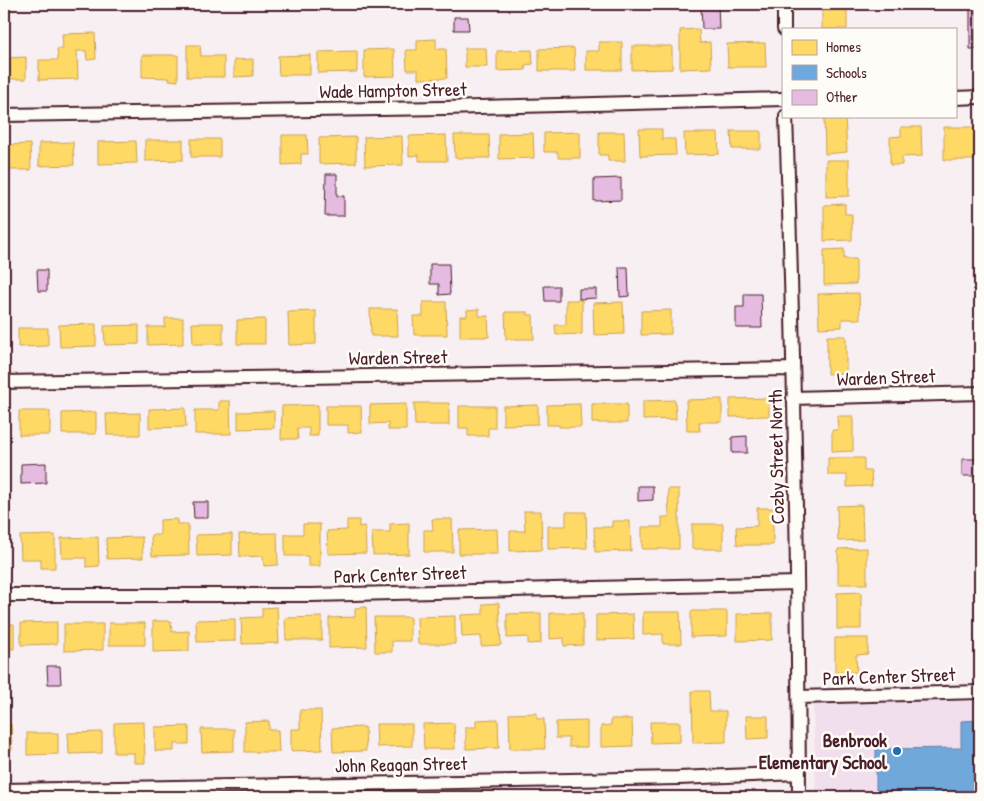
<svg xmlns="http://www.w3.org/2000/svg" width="984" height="801" font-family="'Patrick Hand',sans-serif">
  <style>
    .built { fill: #f2dfee }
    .homes { fill: #ffd966; stroke: #c9a154 }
    .schools { fill: #6fa8dc; stroke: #647fa7 }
    .building { fill: #e5bbe1; stroke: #4a1f2b }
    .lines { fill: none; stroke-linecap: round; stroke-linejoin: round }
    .minor-casing { stroke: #4a1f2b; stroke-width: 16 }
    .minor { stroke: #fdfcf7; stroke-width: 12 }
    .poi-dot { fill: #1f6fb2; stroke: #fdfcf7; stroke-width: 2 }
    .labels { text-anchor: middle; stroke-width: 5; stroke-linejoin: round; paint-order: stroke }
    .street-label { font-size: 19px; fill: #4a1f2b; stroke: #fdfcf7 }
    .poi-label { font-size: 19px; font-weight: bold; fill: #4a1f2b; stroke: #fdfcf7; text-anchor: end }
  </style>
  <rect width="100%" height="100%" fill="#f8eff3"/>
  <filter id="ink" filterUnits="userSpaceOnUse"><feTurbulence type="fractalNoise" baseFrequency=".02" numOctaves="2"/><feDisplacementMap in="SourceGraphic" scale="10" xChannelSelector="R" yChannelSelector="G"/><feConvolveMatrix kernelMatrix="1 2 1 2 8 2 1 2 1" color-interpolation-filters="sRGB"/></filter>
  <g filter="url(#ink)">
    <path class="built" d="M980 701V797H816L813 704Z"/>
    <path class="homes" d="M815 4H847V29H822V7H815Z
      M699 29 700 43 710 42 711 68 680 69V30Z
      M95 33 96 59 87 60 86 51H77L78 79 39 80V60H58L57 49H63L62 34Z
      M436 39V49H446L447 78 418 79V70H407L406 50H417V40Z
      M599 42H622V70H586V51H599Z
      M765 43 766 67H728L727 44Z
      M187 45H200L201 56H224V77H187Z
      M632 46H672V69L632 70Z
      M465 48H486L487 67H465Z
      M574 48 575 71H539V49Z
      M394 49 395 76 364 77V50Z
      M532 50 533 64 525 65 526 70 497 71V51Z
      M357 51V72L318 73V52Z
      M142 55H178V81L169 80V78L142 77Z
      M310 55V75H279L278 56Z
      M26 57V79H4V58Z
      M253 59V76L234 77V60Z
      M845 117 847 152 825 154 824 118Z
      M901 127H921L922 156 902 157V165H890V137L901 136Z
      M944 127H975L976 160H944Z
      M639 129H662V139H675L676 155 640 156Z
      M731 131H761V149H732Z
      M580 132V158H558V152H544V133Z
      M599 132H624L625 161H608V155H599Z
      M533 133 534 158 499 159V134Z
      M684 133H718L719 154 685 155Z
      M282 135H307L308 154H301V164L282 165Z
      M446 135 447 161H419V155L409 156V136Z
      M454 135H489L490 158H455Z
      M402 136 403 165 365 166 364 137Z
      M356 137V163L319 164V138Z
      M191 139H220V157H191Z
      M145 140H183V160L145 161Z
      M136 141 137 163 98 164V142Z
      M73 142 74 165 39 166V143Z
      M30 144 31 170H4V145Z
      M826 160H849V196L826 197Z
      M845 204V214H852V240L824 241V205Z
      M844 249V259H856V284L824 285V250Z
      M859 293 860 319H842V327L819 328 818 294Z
      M566 300H582V334L556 335 555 325H566Z
      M423 302H446L447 335H414L413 316H423Z
      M623 302 624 334 594 335 593 303Z
      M370 309H397L398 336H371Z
      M479 309V316H488L489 337H460V316H467V310Z
      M671 310V334L641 335V311Z
      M316 311V344L289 345 288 312Z
      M505 312H528V315H533L534 339H506Z
      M165 318H183V344L148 345V327H165Z
      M265 319V344H237V320Z
      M192 323H223V344H193Z
      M96 324V346L60 347 59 325Z
      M139 325V344L105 345 104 326Z
      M18 328H48V346L18 347Z
      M827 336H846V373L827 374Z
      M769 398V416L730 417V399Z
      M722 399V422H699L700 431H687L686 400Z
      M675 400 676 419 643 420V401Z
      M219 401H230L231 434H195V410H219Z
      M414 403H449V425H415Z
      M406 404V430H388V423L370 424V405Z
      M580 404 581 427H559V425H547V405Z
      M592 404H627V423H592Z
      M318 405V436H309V428H297L298 439H281L282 406Z
      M538 405V424L503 425V406Z
      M326 406H361L362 432 348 433V425H326Z
      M459 406H495V428H488V436H468V428H459Z
      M185 408 186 427 149 428V409Z
      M19 411H50V435H19Z
      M274 411V428L238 429V412Z
      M96 412V434H62V413Z
      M140 413V435H107L106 414Z
      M837 416H853V451L832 452V430H838Z
      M828 458H864V471H871L872 486 847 487V475H828Z
      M668 489H679V549H642V527H662V517H669Z
      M862 505 863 540 838 541 837 506Z
      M757 508H773V545H737L736 527 757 526Z
      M524 511H541L542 550 510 551V531H525Z
      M566 512H586L587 548 548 549V526H566Z
      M177 519V524H188L189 555 152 556 151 535H160V520Z
      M432 519H452L453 552H424V530H433Z
      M347 520H359V527L365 526 366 553 328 554 327 531 347 530Z
      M612 521H630L631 551 595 552 594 527H612Z
      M409 523V554L373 555 372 532H390V524Z
      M303 524H320V566H308V556H285V534H303Z
      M692 524H723V549H692Z
      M497 529 498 554H459V530Z
      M277 533 278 565 264 566 263 556 240 557 239 534Z
      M232 534V555L197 556 196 535Z
      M55 535V568H41V559H21L20 536Z
      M98 537 99 566 86 567V558H62L61 538Z
      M142 537 143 558 107 559 106 538Z
      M867 548V584H838V549Z
      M861 592V629H837V593Z
      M499 603 501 645 481 646V636L462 637 461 615 483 614V604Z
      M277 607 279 643 242 644 241 618 262 617V608Z
      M366 607 367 647 329 648V618L355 617V608Z
      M691 611H727V636L691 637Z
      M643 612H680L681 644H663V634L643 635Z
      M541 613V643L528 644V637L507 638V614Z
      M550 613H583V645L564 646V638L550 639Z
      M772 613V640L737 641V614Z
      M633 614 634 639 596 640V615Z
      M455 616V644H418L417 617Z
      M322 617V640H286L285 618Z
      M374 617H410V641H392V652H375Z
      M235 619V641L197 642 196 620Z
      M153 621H171L172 632 189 631V651L153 652Z
      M57 622V644L21 645V623Z
      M109 623H145V645H109Z
      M4 624H14V649H5V656H4Z
      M64 624H103V650L64 651Z
      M835 638H868V654L856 655 857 672 835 673Z
      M692 691H709L710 711H726V742L693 743Z
      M300 710H321L322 750 291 751V729H300Z
      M537 713V719H544L545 749H510L509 714Z
      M746 716H768V738L747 739Z
      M498 719 499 748 466 749V727H476V720Z
      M611 719H632L633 746 601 747V726L611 725Z
      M269 721V730H278L279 752H245V722Z
      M587 721V747H569V738H556V722Z
      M144 722 145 763H134V753H114V723Z
      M650 722H680V742L651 743Z
      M454 723 455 749H424L423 724Z
      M4 724H11L12 750 4 751Z
      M376 724H412V746L377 747Z
      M189 726V744H174V751H155V727Z
      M365 727 366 751 333 752 332 728Z
      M201 729H234V751L202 752Z
      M102 732V753L69 754 68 733Z
      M27 733H58V754L27 755Z"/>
    <path class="schools" d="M980 720V797H876V749L961 748V721Z"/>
    <path class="building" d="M701 4H718L719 29H702Z
      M970 4H980V49H970Z
      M454 17H468L469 30H454Z
      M326 174H337V196H344V216H325Z
      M621 178V200L594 201V179Z
      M430 264H449L450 294 439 295V284H430Z
      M619 267H628L629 296 620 297Z
      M37 270H47V291H38Z
      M544 286H559V301H545Z
      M579 289H596V298L579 299Z
      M744 294H761L762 328H736V307H744Z
      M747 436V453H732V437Z
      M962 459H980V476H962Z
      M46 463V483L21 484V464Z
      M638 486H653V500L638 501Z
      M193 502H208V518H194Z
      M47 666H60L61 684H48Z"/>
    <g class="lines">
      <g class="minor-casing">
        <path id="minor" d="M784 4V29
          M955 98 980 97
          M4 115 444 108 783 99
          M786 116C794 343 798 570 799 797
          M4 382 792 369
          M793 398 980 393
          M4 595H312L797 583
          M799 697 980 692
          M4 790 678 778 799 773"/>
      </g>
      <use href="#minor" class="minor"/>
    </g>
  </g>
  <circle class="poi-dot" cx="897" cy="751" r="5"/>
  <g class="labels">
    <g class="street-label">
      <text transform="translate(393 90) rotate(-1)" y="7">Wade Hampton Street</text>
      <text transform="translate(398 357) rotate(-1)" y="7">Warden Street</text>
      <text transform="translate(886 377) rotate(-2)" y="7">Warden Street</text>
      <text transform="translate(776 457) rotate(-91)" y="7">Cozby Street North</text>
      <text transform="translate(400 574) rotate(-2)" y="7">Park Center Street</text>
      <text transform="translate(889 676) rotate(-2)" y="7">Park Center Street</text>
      <text transform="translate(401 764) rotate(-1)" y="7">John Reagan Street</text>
    </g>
    <g class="poi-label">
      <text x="887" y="747">Benbrook<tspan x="887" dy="22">Elementary School</tspan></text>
    </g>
  </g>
  <rect width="984" height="801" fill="none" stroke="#fdfcf7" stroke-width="20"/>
  <rect x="10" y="10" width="964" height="781" fill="none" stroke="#4a1f2b" stroke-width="2" filter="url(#ink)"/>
  <rect x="782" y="28" width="175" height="90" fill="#fdfcf7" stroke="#b5a4a5"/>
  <rect x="792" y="40" width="25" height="15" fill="#ffd966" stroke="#b5a4a5"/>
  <text x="826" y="52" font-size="15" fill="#4a1f2b">Homes</text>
  <rect x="792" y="65" width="25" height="15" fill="#6fa8dc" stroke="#b5a4a5"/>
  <text x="826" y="78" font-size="15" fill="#4a1f2b">Schools</text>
  <rect x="792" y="90" width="25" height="15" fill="#e5bbe1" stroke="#b5a4a5"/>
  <text x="826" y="102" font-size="15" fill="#4a1f2b">Other</text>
</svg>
